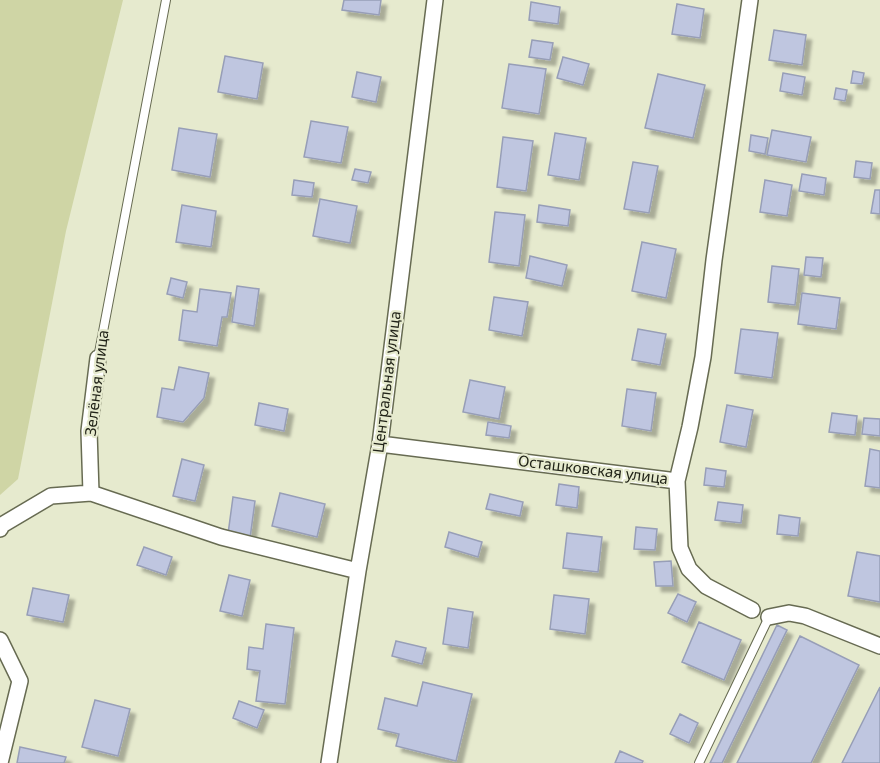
<svg xmlns="http://www.w3.org/2000/svg" width="880" height="763" font-family="'Noto Sans',sans-serif">
  <style>
    .green { fill: #cfd5a5 }
    .building { fill: #bfc6e0; stroke: #979eb7; stroke-width: 1.5; filter: url(#shadow) }
    .lines { fill: none; stroke-linecap: round; stroke-linejoin: round }
    .service-casing { stroke: #676b52; stroke-width: 10 }
    .minor-casing { stroke: #676b52; stroke-width: 18 }
    .service { stroke: #fff; stroke-width: 8 }
    .minor { stroke: #fff; stroke-width: 15 }
    .labels { text-anchor: middle; stroke-width: 4.5; stroke-linejoin: round; paint-order: stroke }
    .street-label { font-size: 15px; fill: #212318; stroke: #e6eace }
  </style>
  <defs>
    <filter id="shadow"><feDropShadow dx="5.5" dy="5.5" stdDeviation="1.5" flood-color="#0004"/></filter>
  </defs>
  <rect width="100%" height="100%" fill="#e6eace"/>
  <path class="green" d="M0 0H123L66 231 18 479 0 495Z"/>
  <path class="building" d="M344 0H381L379 15 342 10Z
    M531 2 560 7 558 24 529 20Z
    M677 4 704 9 700 38 672 34Z
    M774 30 806 35 802 65 769 60Z
    M532 40 553 43 550 60 529 57Z
    M225 56 263 63 257 99 218 92Z
    M563 57 589 64 583 85 557 78Z
    M509 64 546 69 539 114 502 108Z
    M853 71 864 73 862 84 851 83Z
    M357 72 381 77 376 102 352 97Z
    M783 73 805 77 802 95 780 91Z
    M658 74 705 85 693 138 645 128Z
    M836 88 847 90 845 101 834 99Z
    M311 121 348 127 341 163 304 157Z
    M179 128 217 134 210 177 172 170Z
    M772 130 811 137 806 162 767 155Z
    M555 133 586 138 579 180 548 175Z
    M751 135 768 138 765 154 749 151Z
    M503 137 533 141 526 191 497 187Z
    M856 161 872 163 870 179 854 177Z
    M633 162 658 166 649 213 624 209Z
    M355 169 371 172 368 183 352 180Z
    M802 174 826 178 824 195 799 191Z
    M294 180 314 183 312 197 292 195Z
    M765 180 792 185 787 216 760 212Z
    M875 190H880V214L871 213Z
    M320 199 357 206 350 243 313 236Z
    M182 205 216 211 211 247 176 242Z
    M539 205 570 210 568 226 537 222Z
    M495 212 525 215 519 266 489 262Z
    M642 242 676 249 666 298 632 291Z
    M530 256 567 265 562 286 526 278Z
    M806 257 823 258 821 277 804 275Z
    M772 266 799 269 795 305 768 302Z
    M171 278 187 282 183 298 167 294Z
    M237 286 259 289 254 326 232 322Z
    M200 289 231 293 227 317H222L217 346 179 340 183 310 197 312Z
    M802 293 840 298 836 329 798 324Z
    M494 297 528 302 522 336 489 330Z
    M638 329 666 334 660 365 632 360Z
    M741 329 778 333 772 378 735 373Z
    M179 367 209 373 204 398 183 422 157 417 162 388 174 390Z
    M470 380 505 387 499 419 463 412Z
    M627 389 656 393 651 431 622 426Z
    M259 403 288 409 284 431 255 425Z
    M727 405 753 410 746 447 720 442Z
    M832 413 857 416 855 435 829 432Z
    M864 418 880 419V436L862 434Z
    M488 422 511 426 509 438 486 435Z
    M870 449 880 451V488L865 486Z
    M182 459 204 465 195 501 173 496Z
    M706 468 726 471 724 487 704 485Z
    M559 484 579 487 577 508 556 505Z
    M280 493 325 504 317 537 272 526Z
    M490 494 523 502 520 516 486 509Z
    M233 497 255 501 250 538 228 534Z
    M718 502 743 505 741 523 715 520Z
    M779 515 800 518 798 536 777 534Z
    M636 527 657 529 655 550 634 549Z
    M449 532 482 542 478 557 445 547Z
    M567 533 602 537 598 572 563 568Z
    M144 547 172 557 166 575 137 565Z
    M857 552 880 556V602L848 596Z
    M671 561 673 586H656L654 562Z
    M229 575 250 580 242 616 220 611Z
    M33 588 69 595 63 622 27 615Z
    M678 594 696 602 687 622 668 613Z
    M554 595 589 599 585 634 550 629Z
    M448 608 473 612 468 648 443 644Z
    M699 622 741 640 724 680 682 662Z
    M266 624 294 628 285 704 256 701 260 671 247 669 249 647 263 649Z
    M777 625 787 630 722 763H710Z
    M800 636 859 665 811 763H737Z
    M396 641 426 648 422 664 392 656Z
    M423 682 472 694 456 761 396 746 399 734 378 729 385 698 417 706Z
    M880 687V763H842Z
    M95 700 130 709 118 756 82 747Z
    M239 701 264 710 257 728 233 718Z
    M680 714 698 723 689 743 670 734Z
    M20 747 66 757 64 763H17Z
    M620 751 643 761 642 763H615Z"/>
  <g class="lines">
    <g class="service-casing">
      <path id="service" d="M98 358 166 0
        M699 763 769 617"/>
    </g>
    <g class="minor-casing">
      <path id="minor" d="M98 358 89 431 91 493 221 537 358 571
        M380 444 677 481 680 548 689 569 706 586 752 610
        M677 481 690 427 703 357 714 260 750 0
        M0 529 2 525 51 496 91 493
        M769 617 789 613 805 616 880 646
        M0 640 20 681 0 763
        M329 763 358 571 380 444 435 0"/>
    </g>
    <use href="#service" class="service"/>
    <use href="#minor" class="minor"/>
  </g>
  <g class="labels">
    <g class="street-label">
      <text transform="translate(387 382) rotate(-83)" y="5">Центральная улица</text>
      <text transform="translate(97 383) rotate(-83)" y="5">Зелёная улица</text>
      <text transform="translate(593 470) rotate(7)" y="5">Осташковская улица</text>
    </g>
  </g>
</svg>
